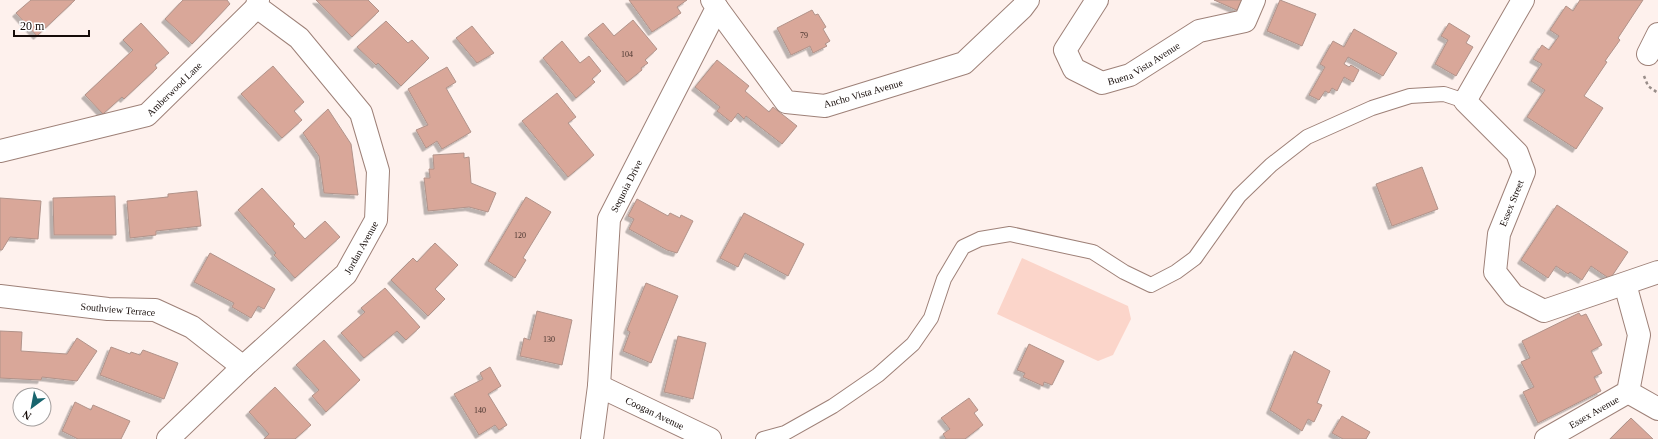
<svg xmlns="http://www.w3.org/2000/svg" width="1658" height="439" font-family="Georgia,serif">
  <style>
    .grass { fill: #fbd5ca }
    .building { fill: #d9a799; stroke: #b1938a; filter: url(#shadow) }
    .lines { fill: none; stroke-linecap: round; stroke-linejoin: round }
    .lane-casing { stroke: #9e8178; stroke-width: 16 }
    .street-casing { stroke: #9e8178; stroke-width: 24 }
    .path { stroke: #988d89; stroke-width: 2.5; stroke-dasharray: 3 3; stroke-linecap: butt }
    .lane { stroke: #fff; stroke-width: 14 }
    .street { stroke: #fff; stroke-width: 22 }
    .labels { text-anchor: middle; stroke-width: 3.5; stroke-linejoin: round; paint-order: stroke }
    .number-label { font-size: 8px; fill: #47332d }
    .street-label { font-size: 10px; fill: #160c09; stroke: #fff }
  </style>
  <defs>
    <filter id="shadow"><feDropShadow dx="-3.5" dy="3.5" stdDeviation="0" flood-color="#0004"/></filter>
  </defs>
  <rect width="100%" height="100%" fill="#fef1ed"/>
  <path class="grass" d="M1022 258 1128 306 1131 319 1113 355 1098 361 997 314Z"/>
  <path class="building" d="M31 0H75L37 36 16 13Z
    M183 0H227L230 4 192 44 165 19Z
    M316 0H368L379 11 352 37Z
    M629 0H687L677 7 681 13 652 32Z
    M1214 0H1246L1241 12Z
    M1280 0 1316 14 1302 46 1267 31Z
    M1580 0H1643L1618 38 1620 40 1605 61 1607 62 1584 96 1603 108 1576 149 1527 117 1545 90 1531 81 1542 64 1533 59 1542 45 1549 50 1559 36 1550 30 1566 6 1573 11Z
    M812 10 815 15 818 14 826 27 823 29 830 41 825 44 827 46 813 53 810 46 791 55 777 28Z
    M633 20 657 49 645 60 648 63 641 68 642 70 627 82 588 35 603 23 614 36Z
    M386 21 408 43 412 40 429 58 401 86 378 63 376 65 357 47Z
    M141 23 169 53 155 65 157 68 124 99 122 97 103 114 85 95 133 50 123 40Z
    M1449 23 1470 36 1466 43 1473 47 1456 76 1435 64 1448 40 1441 36Z
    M472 26 494 53 477 63 456 38Z
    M1354 29 1397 53 1383 76 1348 57 1344 64 1349 67 1351 65 1359 70 1353 82 1344 77 1337 91 1332 88 1329 93 1325 91 1319 100 1309 95 1325 67 1320 64 1333 41 1344 47Z
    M562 41 580 63 589 56 601 71 592 79 595 82 576 98 543 58Z
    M717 60 749 86 745 91 769 112 773 107 797 126 782 144 746 116 744 119 738 113 731 122 717 111 720 107 695 87Z
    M273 66 304 102 294 111 302 120 282 138 241 94Z
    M447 67 456 82 446 88 471 132 442 149 437 141 426 148 416 130 428 125 408 89Z
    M557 93 576 117 568 123 594 155 568 177 522 121Z
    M328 109 351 144 358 195 324 193 319 156 303 133Z
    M464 153V158L469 157 471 183 496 193 488 212 469 207 428 211 424 178H430L429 169H434L433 155Z
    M1422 167 1438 209 1392 226 1376 184Z
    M262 188 295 224 293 226 305 239 325 221 340 237 295 278 274 255 276 253 238 210Z
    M197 191 201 226 156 231V235L130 238 127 201 168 197V194Z
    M115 196 116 235H54L53 198Z
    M526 197 551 212 523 258 526 260 515 278 488 261Z
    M0 198 41 201 38 239 10 237 2 250H0Z
    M637 199 668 216 670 213 680 218 681 215 693 221 677 253 667 250 629 229 634 219 628 216Z
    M1557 205 1628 252 1610 279 1591 266 1582 280 1570 272 1568 274 1556 266 1548 278 1521 260Z
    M744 213 804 244 788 276 745 253 738 267 720 258Z
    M435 243 458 265 435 289 445 299 428 316 391 280 413 258 417 262Z
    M210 253 275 289 264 309 258 306 251 318 232 307 234 303 194 282Z
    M646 283 678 296 651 363 623 351 630 332 627 330Z
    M385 288 420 327 406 340 397 331 364 358 341 333 365 312 361 308Z
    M537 311 572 320 562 365 520 356 524 338 530 340Z
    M1579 313 1581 316 1586 314 1602 345 1591 351 1602 373 1594 377 1601 391 1538 423 1523 392 1534 387 1521 362 1530 358 1522 341Z
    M0 331 22 332 21 351 67 354 77 338 97 351 77 381 42 377 41 380 0 378Z
    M678 336 706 343 693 399 664 392Z
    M324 340 360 380 326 412 312 396 319 390 296 365Z
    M1029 344 1064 361 1052 385 1044 382 1043 386 1023 377 1025 373 1017 370Z
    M111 347 130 354 131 352 140 355 143 350 178 363 164 399 100 375Z
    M1294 351 1330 371 1317 403 1322 405 1314 422 1308 419 1302 431 1270 410Z
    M490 367 501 386 488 394 507 425 499 430 495 425 479 435 454 394 483 379 480 373Z
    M275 387 311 425 295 439H264L269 434 249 412Z
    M969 398 978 410 974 413 983 425 965 439H946L943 434 950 429 941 418Z
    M75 402 91 410 93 405 130 421 121 439H78L62 431Z
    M1342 416 1370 432 1366 439H1343L1332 433Z
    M1631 418 1653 439H1610Z"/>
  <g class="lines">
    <g class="lane-casing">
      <path id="lane" d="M763 439 785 433 833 406 878 375 913 344 931 318 944 279 963 247 980 239 1010 234 1093 252 1124 272 1151 285 1176 272 1195 258 1239 196 1271 165 1307 137 1372 108 1410 96 1444 94 1465 101"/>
    </g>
    <g class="street-casing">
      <g id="street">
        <path id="s1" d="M1097 0 1065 50 1074 69 1102 83 1130 75 1199 31 1245 21 1254 0"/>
        <path d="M1523 0 1465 101 1517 153 1524 172 1499 234 1495 272 1513 295 1544 311 1658 272"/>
        <path d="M717 8 786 102 825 106 964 63 1022 8 1028 0"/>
        <path d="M1648 54 1658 34"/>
        <path id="s2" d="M0 151 147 115 257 7"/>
        <path d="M0 296 108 309 155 310 192 327 243 367"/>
        <path id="s3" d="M599 386 710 439"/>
        <path d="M1628 392 1658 409"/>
        <path id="s4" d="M168 439 243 367 346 274 376 220 378 171 361 113 299 38 257 7 258 0"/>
        <path id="s5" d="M592 439 599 386 609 219 717 8 712 0"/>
        <path id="s6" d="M1546 439 1628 392 1639 335 1625 284"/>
      </g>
    </g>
    <path class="path" d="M1644 76 1648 86 1658 93"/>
    <use href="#lane" class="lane"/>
    <use href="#street" class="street"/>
  </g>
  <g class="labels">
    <g class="number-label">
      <text x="804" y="38">79</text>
      <text x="627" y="57">104</text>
      <text x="520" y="238">120</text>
      <text x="549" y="342">130</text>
      <text x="480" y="413">140</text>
    </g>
    <g class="street-label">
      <text dy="4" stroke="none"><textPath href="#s1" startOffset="158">Buena Vista Avenue</textPath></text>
      <text dy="4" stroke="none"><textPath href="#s2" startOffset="189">Amberwood Lane</textPath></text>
      <text transform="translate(863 93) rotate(-16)" y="4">Ancho Vista Avenue</text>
      <text dy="4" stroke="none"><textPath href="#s5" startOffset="258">Sequoia Drive</textPath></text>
      <text transform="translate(1511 203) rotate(-68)" y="4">Essex Street</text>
      <text dy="4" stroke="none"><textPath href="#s4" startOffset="273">Jordan Avenue</textPath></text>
      <text transform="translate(118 309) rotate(5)" y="4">Southview Terrace</text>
      <text dy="4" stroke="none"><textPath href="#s6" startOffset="55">Essex Avenue</textPath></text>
      <text dy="4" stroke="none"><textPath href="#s3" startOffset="62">Coogan Avenue</textPath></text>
    </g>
  </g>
  <g transform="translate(32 407) rotate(212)"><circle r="19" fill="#ffffff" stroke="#a29e9d"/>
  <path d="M0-3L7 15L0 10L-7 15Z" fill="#18656e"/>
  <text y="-6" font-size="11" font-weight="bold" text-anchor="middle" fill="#160c09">N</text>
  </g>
  <path d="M14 30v6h75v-6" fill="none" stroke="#160c09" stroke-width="2"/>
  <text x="20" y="30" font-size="12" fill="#160c09" stroke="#ffffff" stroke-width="3" paint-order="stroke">20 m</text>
</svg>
